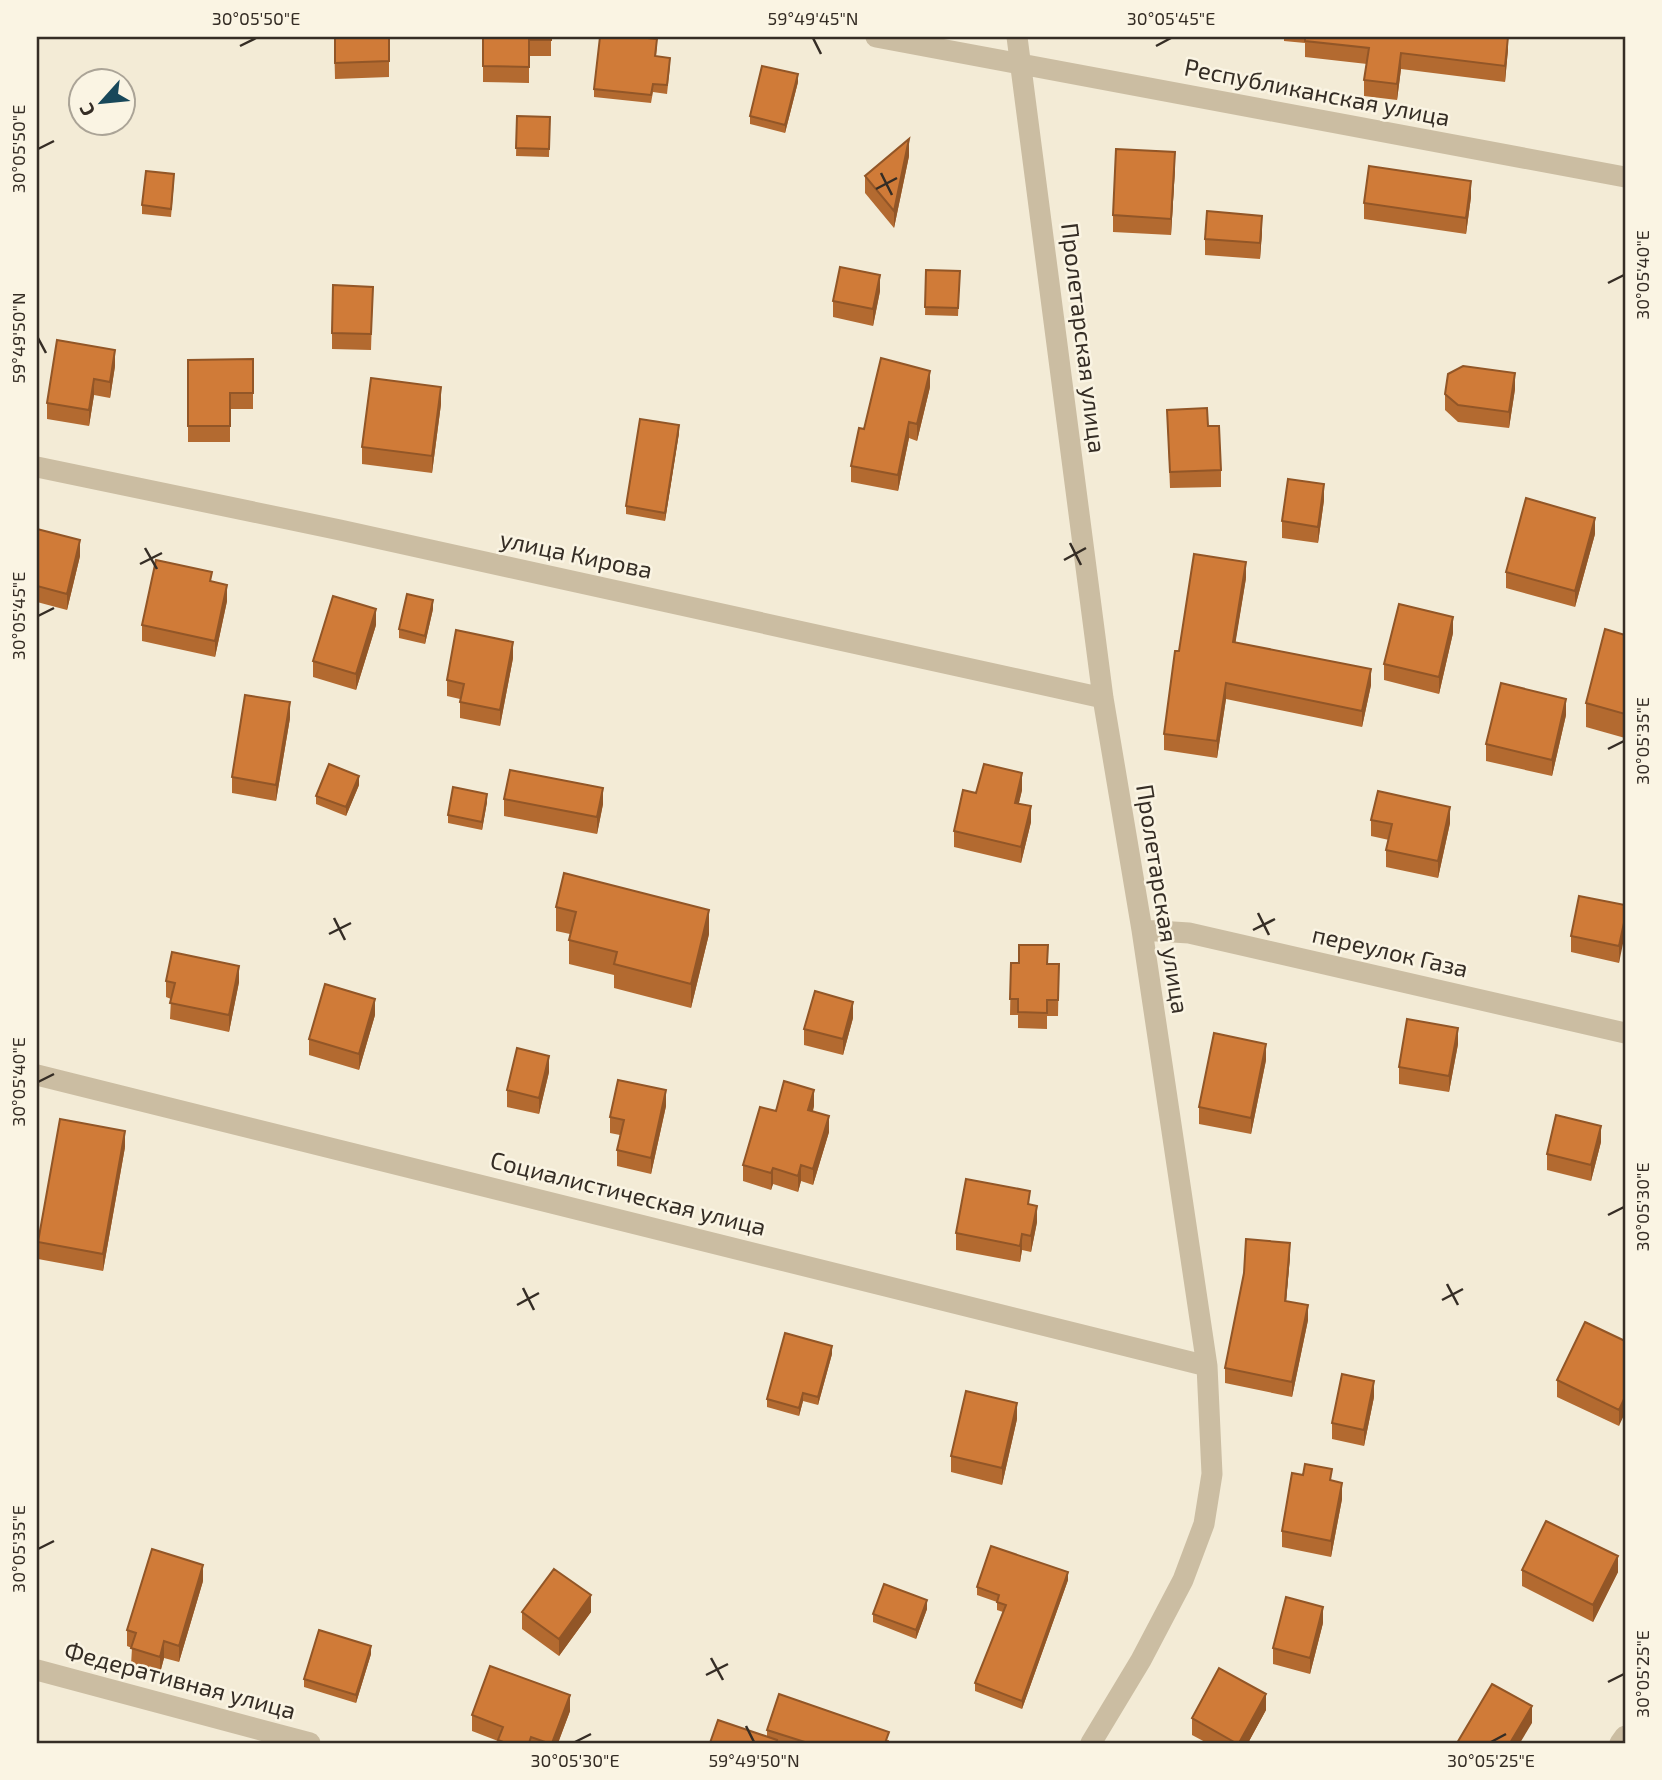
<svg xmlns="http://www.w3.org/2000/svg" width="1662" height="1780" font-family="'Exo 2',sans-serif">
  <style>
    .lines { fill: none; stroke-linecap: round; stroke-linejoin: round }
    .minor { stroke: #cbbda2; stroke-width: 21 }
    .wall { fill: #b36a30 }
    .shaded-wall { fill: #925627 }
    .building { fill: #d07b38; stroke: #925627; stroke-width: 2 }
    .ticks { fill: none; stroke: #352d25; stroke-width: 2.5 }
    .labels { text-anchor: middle; stroke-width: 5; stroke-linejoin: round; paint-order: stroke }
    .street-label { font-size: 24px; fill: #352d25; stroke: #faf4e3 }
    .neatline { fill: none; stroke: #352d25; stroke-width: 2.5 }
    .ticks-label { font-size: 18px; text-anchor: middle; fill: #352d25 }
  </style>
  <rect width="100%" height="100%" fill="#f3ebd6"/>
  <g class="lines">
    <path class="minor" d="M876 37 1625 177
      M1017 37 1103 698 1142 930 1207 1366 1212 1474 1204 1524 1183 1580 1141 1660 1091 1743
      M37 467 340 530 1103 698
      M1142 930 1189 933 1625 1033
      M37 1075 1207 1366
      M37 1670 310 1743
      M1620 1743 1625 1736"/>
  </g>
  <path class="wall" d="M334 37H389V77L335 79Z
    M483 37H551V56H529V83L483 82Z
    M1284 37H1508V49L1505 82 1401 69 1397 100 1364 96V80L1367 64 1305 57V43L1284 41Z
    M657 47 656 56 670 66 667 94 653 92 651 103 594 97V89Z
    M798 82 785 133 750 124V116Z
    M517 116 550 117 549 157 516 156Z
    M909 156 894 228 865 193V176Z
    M1175 168 1171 235 1113 232V215Z
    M174 182 171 217 142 214V205Z
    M1471 197 1466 234 1364 219V203Z
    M1262 232 1260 259 1205 255V239Z
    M926 270 960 271 958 316 925 315Z
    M373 287 371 350 332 349V333Z
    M880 291 873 326 833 317V301Z
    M253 359V409H230V442H188V360Z
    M115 366 110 398 94 395 89 426 47 419V403Z
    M930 387 917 441 909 438 898 491 851 482V466L864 429Z
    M1515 389 1509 428 1458 422 1445 410V394Z
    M441 404 432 473 362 464V447Z
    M1167 410 1208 426 1221 470V487L1170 488Z
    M679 433 665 521 626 514V506Z
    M1324 500 1318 543 1282 538V521Z
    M37 529 80 556 67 610 37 602Z
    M1595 534 1575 607 1506 588V572Z
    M1246 578 1235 643 1371 685 1362 727 1226 699 1217 758 1164 750V734L1179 651Z
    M212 582 227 601 215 657 142 641V625Z
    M433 609 425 644 399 638V629Z
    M376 625 356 690 313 677V661Z
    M1453 633 1439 694 1384 680V664Z
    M1625 635V738L1586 727V703Z
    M513 658 500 726 460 718V699L447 696V680Z
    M1566 715 1552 776 1486 761V744Z
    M290 718 276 801 232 793V777Z
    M359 785 346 816 316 804V796Z
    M1022 790 1019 803 1031 822 1021 863 954 847V831L976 793Z
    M504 799 603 804 597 834 504 816Z
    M487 802 482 830 448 823V815Z
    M1371 820 1450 823 1438 878 1386 867V850L1389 840 1371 836Z
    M1625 905 1619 963 1571 952V936Z
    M556 907 709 934 691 1008 614 988V975L569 964V940L570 934 556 931Z
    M1011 963 1059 964 1058 1016H1047V1029L1018 1028V1015H1010Z
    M166 981 239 982 229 1032 170 1019 171 999 166 997Z
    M375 1015 359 1070 309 1055V1039Z
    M853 1018 843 1055 804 1045V1029Z
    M1458 1044 1449 1092 1399 1084V1067Z
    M1266 1060 1251 1134 1199 1124V1107Z
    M549 1072 539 1114 507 1107V1090Z
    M666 1106 651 1174 617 1166V1150L620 1135 610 1133V1117Z
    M814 1106 813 1111 829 1132 813 1185 801 1181 798 1192 773 1184 771 1190 743 1181V1165L776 1111Z
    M1601 1142 1591 1181 1547 1170V1154Z
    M125 1147 103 1271 38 1259V1242Z
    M1037 1222 1031 1252 1022 1250 1020 1262 956 1250V1233Z
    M1290 1257 1286 1301 1308 1320 1292 1397 1225 1383V1368Z
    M1625 1341 1619 1426 1557 1397V1380Z
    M832 1354 818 1405 803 1401 799 1416 767 1407V1399Z
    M1374 1397 1364 1446 1332 1439V1423Z
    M1017 1419 1002 1485 951 1472V1456Z
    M1332 1481 1342 1499 1331 1557 1282 1547V1531Z
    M1522 1570 1618 1572 1593 1622 1522 1586Z
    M1068 1580 1022 1709 975 1691V1683L1003 1612 997 1610V1602L977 1595V1587Z
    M203 1581 179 1662 164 1658 160 1673 131 1665 132 1648 127 1646V1630Z
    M927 1609 916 1639 873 1622V1614Z
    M522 1612H591L559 1656 522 1629Z
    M1323 1623 1310 1674 1273 1664V1648Z
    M371 1654 356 1703 304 1687V1679Z
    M1266 1710 1248 1743H1207L1192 1735V1718Z
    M570 1711 558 1743H498V1741L472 1731V1715Z
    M767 1730 889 1740 888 1743H783L777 1741V1743L767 1737Z"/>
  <path class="shaded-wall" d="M1508 37V49L1505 82V66Z
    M1401 53V69L1397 100V84Z
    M798 74V82L785 133V125Z
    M909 139V156L894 228V211Z
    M1175 152V168L1171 235V219Z
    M1471 181V197L1466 234V218Z
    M1262 216V232L1260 259V243Z
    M880 275V291L873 326V309Z
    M115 350V366L110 398V382Z
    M930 371V387L917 441V424Z
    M1515 373V389L1509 428V412Z
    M94 379V395L89 426V410Z
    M441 387V404L432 473V456Z
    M909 422V438L898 491V475Z
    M679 425V433L665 521V513Z
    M1324 484V500L1318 543V527Z
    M1595 518V534L1575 607V591Z
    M80 540V556L67 610V594Z
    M1246 562V578L1233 658V642Z
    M227 585V601L215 657V641Z
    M433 600V609L425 644V636Z
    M376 609V625L356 690V674Z
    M1453 617V633L1439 694V677Z
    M513 642V658L500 726V710Z
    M1371 669V685L1362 727V711Z
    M1226 683V699L1217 758V741Z
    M1566 699V715L1552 776V760Z
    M290 702V718L276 801V785Z
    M1022 773V790L1015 819V803Z
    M359 776V785L346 816V807Z
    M603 788V804L597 834V817Z
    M487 794V802L482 830V822Z
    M1031 806V822L1021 863V847Z
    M1450 807V823L1438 878V861Z
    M709 910V934L691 1008V984Z
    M1625 918V934L1619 963V946Z
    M239 966V982L229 1032V1015Z
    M375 999V1015L359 1070V1054Z
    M853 1002V1018L843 1055V1039Z
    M1458 1028V1044L1449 1092V1076Z
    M1266 1044V1060L1251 1134V1118Z
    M549 1056V1072L539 1114V1098Z
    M666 1090V1106L651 1174V1158Z
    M814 1090V1106L808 1126V1110Z
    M829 1116V1132L813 1185V1169Z
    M1601 1126V1142L1591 1181V1165Z
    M125 1131V1147L103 1271V1254Z
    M801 1165V1181L798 1192V1176Z
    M773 1168V1184L771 1190V1173Z
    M1037 1206V1222L1031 1252V1236Z
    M1022 1234V1250L1020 1262V1246Z
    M1290 1243V1257L1285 1315V1301Z
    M1308 1305V1320L1292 1397V1382Z
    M832 1346V1354L818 1405V1397Z
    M1374 1381V1397L1364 1446V1430Z
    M803 1393V1401L799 1416V1408Z
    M1625 1397V1413L1619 1426V1410Z
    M1017 1403V1419L1002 1485V1468Z
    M1342 1483V1499L1331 1557V1541Z
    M1618 1556V1572L1593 1622V1605Z
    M203 1565V1581L179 1662V1646Z
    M1068 1572V1580L1022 1709V1701Z
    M591 1595V1612L559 1656V1639Z
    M927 1600V1609L916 1639V1630Z
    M1323 1607V1623L1310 1674V1658Z
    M164 1641V1658L160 1673V1657Z
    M371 1646V1654L356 1703V1695Z
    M1266 1694V1710L1248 1743H1239Z
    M570 1695V1711L558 1743H552Z
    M1532 1706V1723L1520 1743H1510Z"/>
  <path class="building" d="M335 37H389V61L335 63Z
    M483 37H551V40H529V67L483 66Z
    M600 37H638L657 39 655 56 670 58 667 85 653 84 651 95 594 89Z
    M1305 37H1508L1505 66 1401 53 1397 84 1364 80 1369 48 1305 41Z
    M762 66 798 74 785 125 750 116Z
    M517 116 550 117 549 149 516 148Z
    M909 139 894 211 865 176Z
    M1116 149 1175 152 1171 219 1113 215Z
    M1369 166 1471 181 1466 218 1364 203Z
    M146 171 174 174 171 209 142 205Z
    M1207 211 1262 216 1260 243 1205 239Z
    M840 267 880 275 873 309 833 301Z
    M926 270 960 271 958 308 925 307Z
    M333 285 373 287 371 334 332 333Z
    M57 340 115 350 110 382 94 379 89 410 47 403Z
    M881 358 930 371 917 424 909 422 898 475 851 466 859 428 864 429Z
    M253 359V393H230V426H188V360Z
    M1463 366 1515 373 1509 412 1458 405 1445 394 1448 374Z
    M371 378 441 387 432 456 362 447Z
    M1207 408 1208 426H1219L1221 470 1170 472 1167 410Z
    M640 419 679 425 665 513 626 506Z
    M1288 479 1324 484 1318 527 1282 521Z
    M1526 498 1595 518 1575 591 1506 572Z
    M37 529 80 540 67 594 37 586Z
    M1194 554 1246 562 1233 642 1371 669 1362 711 1226 683 1217 741 1164 734 1175 651H1179Z
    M156 560 212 572 210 581 227 585 215 641 142 625Z
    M407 594 433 600 425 636 399 629Z
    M333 596 376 609 356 674 313 661Z
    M1399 604 1453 617 1439 677 1384 664Z
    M1605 629 1625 635V714L1586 703Z
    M456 630 513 642 500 710 460 702 464 684 447 680Z
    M1501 683 1566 699 1552 760 1486 744Z
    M245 695 290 702 276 785 232 777Z
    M329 764 359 776 346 807 316 796Z
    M984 764 1022 773 1015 803 1031 806 1021 847 954 831 963 790 976 793Z
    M510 770 603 788 597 817 504 799Z
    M453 787 487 794 482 822 448 815Z
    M1378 791 1450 807 1438 861 1386 850 1392 824 1371 820Z
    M564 873 709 910 691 984 614 964 617 952 569 940 576 912 556 907Z
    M1579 896 1625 905V918L1619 946 1571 936Z
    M1019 945H1048L1047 964H1059L1058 1000H1047V1013L1018 1012V999H1010L1011 963H1019Z
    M172 952 239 966 229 1015 170 1003 175 983 166 981Z
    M325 984 375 999 359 1054 309 1039Z
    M815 991 853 1002 843 1039 804 1029Z
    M1407 1019 1458 1028 1449 1076 1399 1067Z
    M1214 1033 1266 1044 1251 1118 1199 1107Z
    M517 1048 549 1056 539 1098 507 1090Z
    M618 1080 666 1090 651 1158 617 1150 624 1120 610 1117Z
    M784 1081 814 1090 808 1110 829 1116 813 1169 801 1165 798 1176 773 1168 771 1173 743 1165 760 1107 776 1111Z
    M1556 1115 1601 1126 1591 1165 1547 1154Z
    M60 1119 125 1131 103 1254 38 1242Z
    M966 1179 1030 1191 1028 1204 1037 1206 1031 1236 1022 1234 1020 1246 956 1233Z
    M1246 1239 1290 1243 1285 1301 1308 1305 1292 1382 1225 1368 1244 1273Z
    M1585 1322 1625 1341V1397L1619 1410 1557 1380Z
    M785 1333 832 1346 818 1397 803 1393 799 1408 767 1399Z
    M1342 1374 1374 1381 1364 1430 1332 1423Z
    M966 1391 1017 1403 1002 1468 951 1456Z
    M1305 1464 1332 1469 1330 1480 1342 1483 1331 1541 1282 1531 1292 1473 1303 1475Z
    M1546 1521 1618 1556 1593 1605 1522 1570Z
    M991 1546 1068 1572 1022 1701 975 1683 1006 1605 997 1602 999 1595 977 1587Z
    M152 1549 203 1565 179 1646 164 1641 160 1657 131 1648 136 1633 127 1630Z
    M554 1569 591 1595 559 1639 522 1612Z
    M884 1584 927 1600 916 1630 873 1614Z
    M1286 1597 1323 1607 1310 1658 1273 1648Z
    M319 1630 371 1646 356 1695 304 1679Z
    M490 1666 570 1695 552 1743H548L531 1737 529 1743H506L498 1740 503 1727 472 1715Z
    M1219 1668 1266 1694 1239 1743H1236L1192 1718Z
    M1492 1684 1532 1706 1510 1743H1457Z
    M779 1694 889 1732 885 1743H808L767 1730Z
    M718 1720 777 1740 776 1743H710Z"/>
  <path class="ticks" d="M813 38 821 54M240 46 256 38M1156 46 1171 38M38 149 54 141M881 173 892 195M876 189 897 178M1608 283 1624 275M38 338 46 353M1070 543 1081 565M145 548 157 569M1064 560 1086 548M140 564 162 553M38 616 54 608M1608 749 1624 741M1258 913 1269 935M334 918 345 940M1253 930 1275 919M329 934 351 923M38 1082 54 1074M1608 1215 1624 1207M1447 1284 1458 1305M523 1288 534 1310M1442 1300 1463 1289M517 1305 539 1293M38 1549 54 1541M711 1658 723 1680M706 1675 728 1664M1608 1682 1624 1674M746 1726 754 1742M575 1742 591 1734M1491 1742 1506 1734"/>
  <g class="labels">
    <g class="street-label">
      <text transform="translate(1317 93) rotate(11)" y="8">Республиканская улица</text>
      <text transform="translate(1083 338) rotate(83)" y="8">Пролетарская улица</text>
      <text transform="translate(576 555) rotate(12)" y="8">улица Кирова</text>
      <text transform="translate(1162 899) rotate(81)" y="8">Пролетарская улица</text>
      <text transform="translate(1390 952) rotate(13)" y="8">переулок Газа</text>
      <text transform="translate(628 1194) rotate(14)" y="8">Социалистическая улица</text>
      <text transform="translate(180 1681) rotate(15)" y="8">Федеративная улица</text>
    </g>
  </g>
  <rect width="1662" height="1780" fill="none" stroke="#faf4e3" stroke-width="77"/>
  <g transform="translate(102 102) rotate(243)"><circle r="33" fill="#faf4e3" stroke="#aba497" stroke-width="2"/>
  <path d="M0-5L12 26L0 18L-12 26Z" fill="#18485a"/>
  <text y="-10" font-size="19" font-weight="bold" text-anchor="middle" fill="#352d25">С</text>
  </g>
  <rect x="38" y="38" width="1586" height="1704" class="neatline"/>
  <g class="ticks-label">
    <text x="256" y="25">30°05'50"E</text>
    <text x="813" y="25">59°49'45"N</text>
    <text x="1171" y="25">30°05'45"E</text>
    <text transform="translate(19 149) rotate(-90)" y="6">30°05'50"E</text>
    <text transform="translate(1643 275) rotate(-90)" y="6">30°05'40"E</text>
    <text transform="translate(19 338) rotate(-90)" y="6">59°49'50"N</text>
    <text transform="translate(19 616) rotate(-90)" y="6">30°05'45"E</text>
    <text transform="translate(1643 741) rotate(-90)" y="6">30°05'35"E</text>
    <text transform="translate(19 1082) rotate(-90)" y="6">30°05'40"E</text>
    <text transform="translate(1643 1207) rotate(-90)" y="6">30°05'30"E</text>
    <text transform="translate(19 1549) rotate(-90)" y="6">30°05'35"E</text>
    <text transform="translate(1643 1674) rotate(-90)" y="6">30°05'25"E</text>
    <text x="575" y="1767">30°05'30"E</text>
    <text x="754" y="1767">59°49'50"N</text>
    <text x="1491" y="1767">30°05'25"E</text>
  </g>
</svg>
